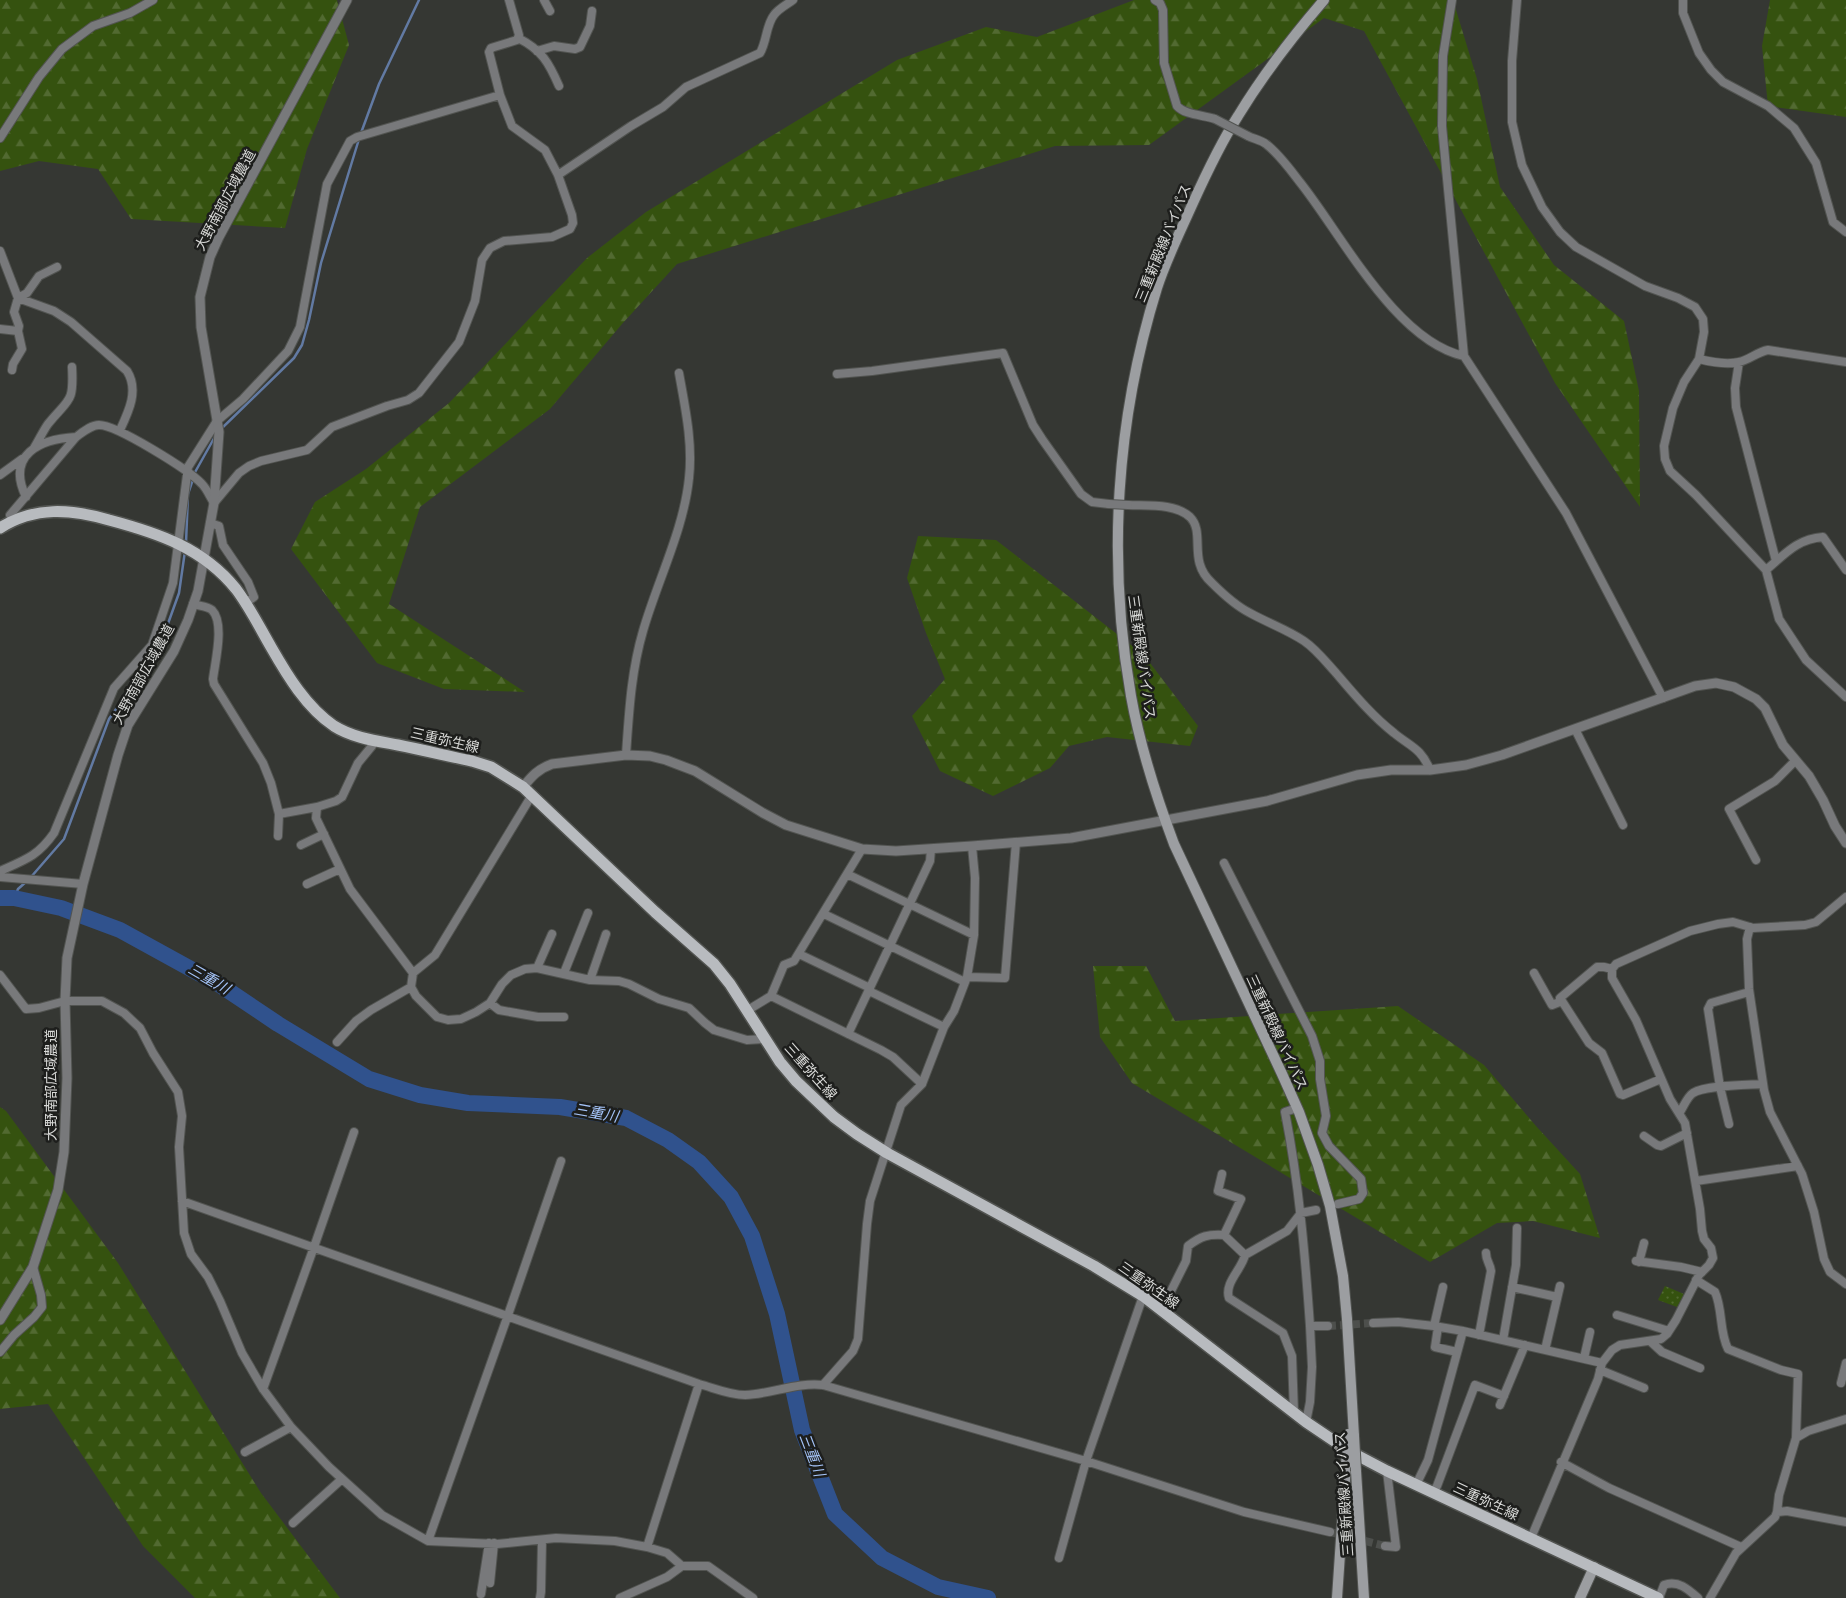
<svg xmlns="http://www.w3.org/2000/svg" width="1846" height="1598" font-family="'Asap Condensed','Noto Sans JP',sans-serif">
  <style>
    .grass { fill: url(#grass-dots) }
    .forest { fill: url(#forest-firs) }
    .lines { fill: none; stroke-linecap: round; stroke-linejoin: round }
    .stream { stroke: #627aa3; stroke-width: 2.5 }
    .river { stroke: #30528d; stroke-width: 16 }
    .minor-tunnel { stroke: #4d4f4c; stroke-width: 8; stroke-dasharray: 8 4; stroke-linecap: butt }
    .minor-casing { stroke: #525451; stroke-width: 10 }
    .tertiary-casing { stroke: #525451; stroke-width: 11 }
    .secondary-casing { stroke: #525451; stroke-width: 12 }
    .primary-casing { stroke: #525451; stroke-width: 14 }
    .minor { stroke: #78797b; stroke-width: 8 }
    .tertiary { stroke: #78797b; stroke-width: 9 }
    .secondary { stroke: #9c9ea1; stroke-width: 10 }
    .primary { stroke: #b8bbbf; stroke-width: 11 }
    .minor-bridge-casing { stroke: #525451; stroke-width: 10; stroke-linecap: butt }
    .secondary-bridge-casing { stroke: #525451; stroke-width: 12; stroke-linecap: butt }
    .minor-bridge { stroke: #78797b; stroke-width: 8 }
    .secondary-bridge { stroke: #9c9ea1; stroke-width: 10 }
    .labels { text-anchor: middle; stroke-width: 5; stroke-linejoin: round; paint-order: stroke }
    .street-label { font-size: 14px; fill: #d8d9d7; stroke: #1d1e1c }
    .water-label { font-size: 15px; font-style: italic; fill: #a4c3f7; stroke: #1d1e1c }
  </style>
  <defs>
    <pattern id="grass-dots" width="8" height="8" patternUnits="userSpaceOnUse" patternTransform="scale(1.25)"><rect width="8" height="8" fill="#35520f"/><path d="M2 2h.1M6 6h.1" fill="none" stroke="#526a31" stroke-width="1.8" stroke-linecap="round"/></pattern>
    <pattern id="forest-firs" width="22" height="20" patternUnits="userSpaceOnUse" patternTransform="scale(1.25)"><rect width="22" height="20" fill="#35520f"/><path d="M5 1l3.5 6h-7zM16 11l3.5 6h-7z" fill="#526a31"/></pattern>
  </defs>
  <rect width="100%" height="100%" fill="#353733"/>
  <path class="grass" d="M1665 1286 1684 1294 1677 1307 1658 1300Z"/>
  <path class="forest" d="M0 0H337L349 45 307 149 285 228 131 219 98 169 39 161 0 171Z
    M1134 0H1453L1477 79 1500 187 1554 265 1624 321 1639 391 1640 507 1555 383 1364 31 1324 18 1149 145 1055 146 677 264 622 324 550 409 420 507 389 604 525 692 444 689 377 663 291 549 315 502 366 469 449 403 587 258 646 212 897 60 986 27 1037 37Z
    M1770 0H1846V117L1768 106 1762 46Z
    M918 536 996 540 1144 655 1198 726 1190 746 1107 737 1069 746 1050 768 993 796 940 771 912 716 945 679 926 633 907 578Z
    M1093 966H1146L1175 1021 1398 1006 1484 1065 1536 1126 1580 1174 1600 1238 1533 1221 1497 1223 1430 1262 1132 1083 1100 1037Z
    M0 1107 6 1111 118 1263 261 1493 340 1598H195L143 1546 48 1404 0 1409Z"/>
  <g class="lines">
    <path class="stream" d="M361 133 379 84 419 0
      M221 429 294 358 302 345 309 320 321 263 359 139
      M194 474 217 433
      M186 543 188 494 193 479
      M31 877 64 839 109 719 126 695 156 657 179 593 185 551
      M14 898 18 889 27 881"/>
    <path class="river" d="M0 898H14L61 908 120 930 220 985 278 1024 369 1079 420 1095 468 1103 560 1107 626 1118 668 1140 699 1162 731 1197 752 1236 777 1314 802 1430 835 1514 882 1558 938 1587 988 1598"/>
    <path class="minor-tunnel" d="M1328 1326 1373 1323
      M1330 1532 1385 1546"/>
    <g class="minor-casing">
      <path id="minor" d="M544 0 550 11
        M1155 0 1160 3 1163 10 1164 63 1177 106C1185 115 1203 115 1215 119
        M1452 0 1443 56 1442 126 1464 356 1566 513 1663 698
        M1517 0 1512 61V122L1522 165 1542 207 1560 232 1576 247 1645 286 1678 298 1695 307 1703 319 1704 332 1699 359 1684 382 1673 408 1664 446 1665 459 1670 471 1696 495 1766 570 1779 619 1806 660 1846 697
        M1683 0V13L1699 53 1711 70 1723 82 1768 106 1794 128 1816 163 1833 222 1846 232
        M518 38C542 50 549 63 559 86
        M537 51 554 46 575 49 580 47 590 26 592 11
        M1248 136C1254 139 1261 140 1266 144 1279 154 1289 168 1299 181 1341 233 1395 341 1464 356
        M0 138 39 77 62 49 93 26 130 13 153 0
        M558 175 631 126 663 107 686 87 760 53C767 41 766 25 774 15 778 9 786 5 793 0
        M0 251 18 298 54 311 71 322 127 371C139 390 129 411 120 430
        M0 329 18 331 19 326 14 312 18 298 27 293 39 276 57 267
        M1699 359C1711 362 1727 365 1739 362 1749 360 1757 352 1768 350L1846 362
        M1739 362 1735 388 1736 407 1776 561
        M12 370 13 364 22 349 18 331
        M837 374 872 371 1003 353 1033 425 1042 439 1081 494 1092 502 1109 504
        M34 448C39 440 43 431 48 424 69 398 74 404 72 367
        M0 475 22 459
        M26 497C6 455 39 439 76 437
        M1128 505C1147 506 1175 503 1190 517 1206 533 1187 561 1212 583 1223 594 1236 606 1250 613 1268 623 1288 630 1304 641 1316 649 1326 662 1336 673 1354 694 1372 716 1394 733 1411 747 1421 748 1430 770
        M12 520 10 515 76 437C83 432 91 425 99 425 117 425 189 470 202 484 207 489 210 497 214 503L239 473 249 466 261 461 307 450 332 427 387 406 408 400 419 393 459 342 475 301 482 260 490 248 504 241 552 237 570 229 573 223 572 215 558 175 545 150 512 126 500 95 489 52 491 48 517 40 519 35 509 0
        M210 523 219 526 223 545 248 582 254 597 245 603
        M1766 570C1785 554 1797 539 1823 537L1846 570
        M193 604C199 606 207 606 212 610 225 623 215 662 213 679L214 684 263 763 271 783 279 814
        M1575 729 1623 825
        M374 741 372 746 358 763 342 797 336 801 317 807 316 818 350 889 413 973
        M626 755C629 713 631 672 643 631 657 582 684 529 689 478 693 443 685 407 679 373
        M532 795 435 955 413 973 411 987 416 996 437 1017 448 1020 461 1019 476 1012 490 1003 502 984 511 975 525 969 537 968 590 980 619 981 629 984 659 999 689 1008 705 1023 714 1030 747 1040 765 1039
        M278 836 279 814 317 807
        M301 845 324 834
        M1756 860 1729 809 1775 781 1795 761
        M1224 863 1312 1036 1320 1061V1079L1326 1116 1322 1133 1329 1146 1361 1179 1363 1193 1359 1199 1338 1204
        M0 871C25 860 38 856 54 833L114 688 152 645 173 583 188 467 217 421 243 399 288 351 300 327 327 184 350 141 357 137 500 95
        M847 874 974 935
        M0 877 83 884
        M307 884 340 869
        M824 914 965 982
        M1750 927 1747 939 1749 989 1764 1090 1770 1112 1802 1174 1814 1212 1824 1259 1830 1272 1846 1284
        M799 954 870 988
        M537 968 552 934
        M1612 969 1604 967H1597L1560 998 1589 1043 1602 1053 1620 1094 1623 1095 1661 1079
        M564 973 588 913
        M1534 973 1552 1005 1562 1001
        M0 975 26 1009 39 1008 65 1001H102L124 1013 140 1028 153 1053 178 1092 182 1116 179 1147 184 1233 191 1254 208 1277 220 1301 242 1353 263 1389 291 1427 329 1467 382 1515 428 1541 497 1544 556 1538 615 1541 647 1547 667 1553 682 1566H708L753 1598
        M967 977 1005 978 1016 842
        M590 980 606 934
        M869 991 944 1027
        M771 996 881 1050 893 1057 922 1084
        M490 1003 499 1010 538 1017H564
        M748 1010 771 996 784 965 794 961 862 849
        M848 1034 930 861 931 849
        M337 1042 356 1021 371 1010 411 987
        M1297 1108 1285 1112C1299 1183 1305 1254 1310 1326
        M1680 1112C1684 1106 1687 1097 1693 1093 1706 1085 1747 1085 1763 1084
        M1729 1124 1720 1087 1708 1009 1711 1003 1749 992
        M1644 1136 1657 1145 1661 1146 1687 1133
        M1696 1181 1798 1166
        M182 1201 699 1384C714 1388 730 1395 745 1395 772 1394 797 1382 823 1385L1086 1461 1244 1512 1330 1532
        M1224 1235 1245 1255C1242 1269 1224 1283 1229 1298L1283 1333 1292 1356 1294 1413
        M1245 1255 1287 1231 1301 1213 1316 1210
        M1636 1261 1681 1267 1702 1272
        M1639 1262 1644 1243
        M1696 1280 1715 1292C1723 1310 1719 1331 1728 1349L1781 1370 1798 1374 1796 1438
        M1443 1287 1434 1326 1463 1331 1602 1363
        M1512 1287 1557 1297
        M1161 1311 1186 1261 1188 1246C1201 1236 1208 1234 1224 1235L1241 1199 1218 1191 1222 1174
        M1617 1315 1669 1331
        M1373 1323 1398 1322 1434 1326
        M1438 1327 1435 1347 1457 1352
        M1479 1335 1491 1271C1490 1263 1486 1261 1486 1253
        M1503 1340 1516 1265 1517 1228
        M1650 1341 1662 1352 1700 1368
        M1545 1350 1560 1286
        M0 1352 14 1335 34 1317 42 1307 41 1295 33 1267
        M1584 1358 1590 1332
        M1600 1370 1644 1388
        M1841 1383 1846 1363
        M823 1385 853 1351 858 1339 867 1224 870 1201 901 1105 922 1084 944 1027 954 1011 967 977 974 935 975 878 972 846
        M263 1389 314 1247 354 1132
        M1500 1405 1525 1345
        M1306 1422 1310 1402 1312 1367 1310 1326H1328
        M245 1452 291 1427
        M1561 1462 1609 1488 1741 1547
        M1416 1485 1428 1460 1463 1331
        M1433 1493 1437 1486 1475 1385 1504 1396
        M1777 1512 1787 1511 1846 1522
        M293 1523 342 1479
        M1531 1538 1598 1379 1602 1363 1612 1350 1620 1345 1661 1339 1667 1334 1676 1320 1699 1275 1709 1265 1713 1258 1711 1248 1704 1239 1702 1231 1700 1209 1685 1123 1670 1099 1636 1020 1612 978V969L1616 964 1690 931 1718 924 1733 922 1753 928 1805 925 1816 922 1846 897
        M428 1541 508 1315 561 1161
        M1385 1546 1396 1547 1387 1471
        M647 1547 699 1384
        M1059 1558 1086 1461 1143 1296
        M490 1583 494 1543
        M481 1594 489 1543
        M540 1598 541 1592 542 1540
        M620 1598 667 1577 682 1566
        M1659 1598 1664 1585C1678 1580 1688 1589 1698 1598
        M1710 1598 1736 1553 1775 1517 1777 1512 1779 1495 1796 1438 1808 1431 1846 1419"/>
    </g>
    <g class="tertiary-casing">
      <path id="tertiary" d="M523 787C532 776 538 769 552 764L626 755 650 756 666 760 695 771 763 813 786 825 862 849 896 851 972 846 1071 838 1267 801 1357 775 1391 770H1430L1466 765 1502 755 1695 686 1716 683 1734 687 1756 699 1765 708 1783 745 1809 776 1823 800 1835 826 1846 843
        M0 1320 33 1267 58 1190 64 1152 67 1078 65 1001 67 958 83 884 118 755 128 725 174 651 188 620 198 591 214 503 219 432 201 327 200 297 210 257 219 237 347 0"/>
    </g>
    <g class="secondary-casing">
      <path id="secondary" d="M1324 0C1293 36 1263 75 1238 116 1220 144 1206 174 1192 205 1180 232 1166 260 1157 288 1116 420 1107 560 1131 696 1140 746 1156 796 1174 844L1282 1074 1299 1112 1318 1165 1330 1206 1343 1276 1347 1319 1354 1436
        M1356 1471 1364 1598
        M1337 1598 1346 1465
        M1580 1598 1594 1567"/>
    </g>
    <g class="primary-casing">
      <path id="primary" d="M0 528C35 506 71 509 109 520 158 533 203 548 236 589 249 606 260 628 271 647 287 675 306 707 334 726 353 738 377 741 398 745 423 750 448 756 472 761L491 767 523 787 655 912 714 964 730 984 780 1062 796 1081 834 1117 857 1134 887 1153 1094 1266 1143 1296 1306 1422 1349 1451 1387 1471 1658 1598"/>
    </g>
    <use href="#minor" class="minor"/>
    <use href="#tertiary" class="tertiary"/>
    <use href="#secondary" class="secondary"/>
    <use href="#primary" class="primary"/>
    <g class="minor-bridge-casing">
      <path id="minor-bridge" d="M1215 119 1248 136
        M1109 504 1128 505"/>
    </g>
    <g class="secondary-bridge-casing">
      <path id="secondary-bridge" d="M1354 1436 1356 1471
        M1346 1465 1348 1434"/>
    </g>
    <use href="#minor-bridge" class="minor-bridge"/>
    <use href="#secondary-bridge" class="secondary-bridge"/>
  </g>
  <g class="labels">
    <g class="street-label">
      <text transform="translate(225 200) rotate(-62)" y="5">大野南部広域農道</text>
      <text transform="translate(1163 243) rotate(-68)" y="5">三重新殿線バイパス</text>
      <text transform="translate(1142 657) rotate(82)" y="5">三重新殿線バイパス</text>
      <text transform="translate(143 674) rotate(-61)" y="5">大野南部広域農道</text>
      <text transform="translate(445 740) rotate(13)" y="5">三重弥生線</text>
      <text transform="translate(1277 1032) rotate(65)" y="5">三重新殿線バイパス</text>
      <text transform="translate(811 1071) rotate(48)" y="5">三重弥生線</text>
      <text transform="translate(51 1085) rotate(-90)" y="5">大野南部広域農道</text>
      <text transform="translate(1149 1285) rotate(35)" y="5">三重弥生線</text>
      <text transform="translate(1344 1494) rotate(-94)" y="5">三重新殿線バイパス</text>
      <text transform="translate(1486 1501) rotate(25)" y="5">三重弥生線</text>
    </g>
    <g class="water-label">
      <text transform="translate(209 979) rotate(30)" y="5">三重川</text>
      <text transform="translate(596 1113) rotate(10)" y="5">三重川</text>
      <text transform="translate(812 1455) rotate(69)" y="5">三重川</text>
    </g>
  </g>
</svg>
